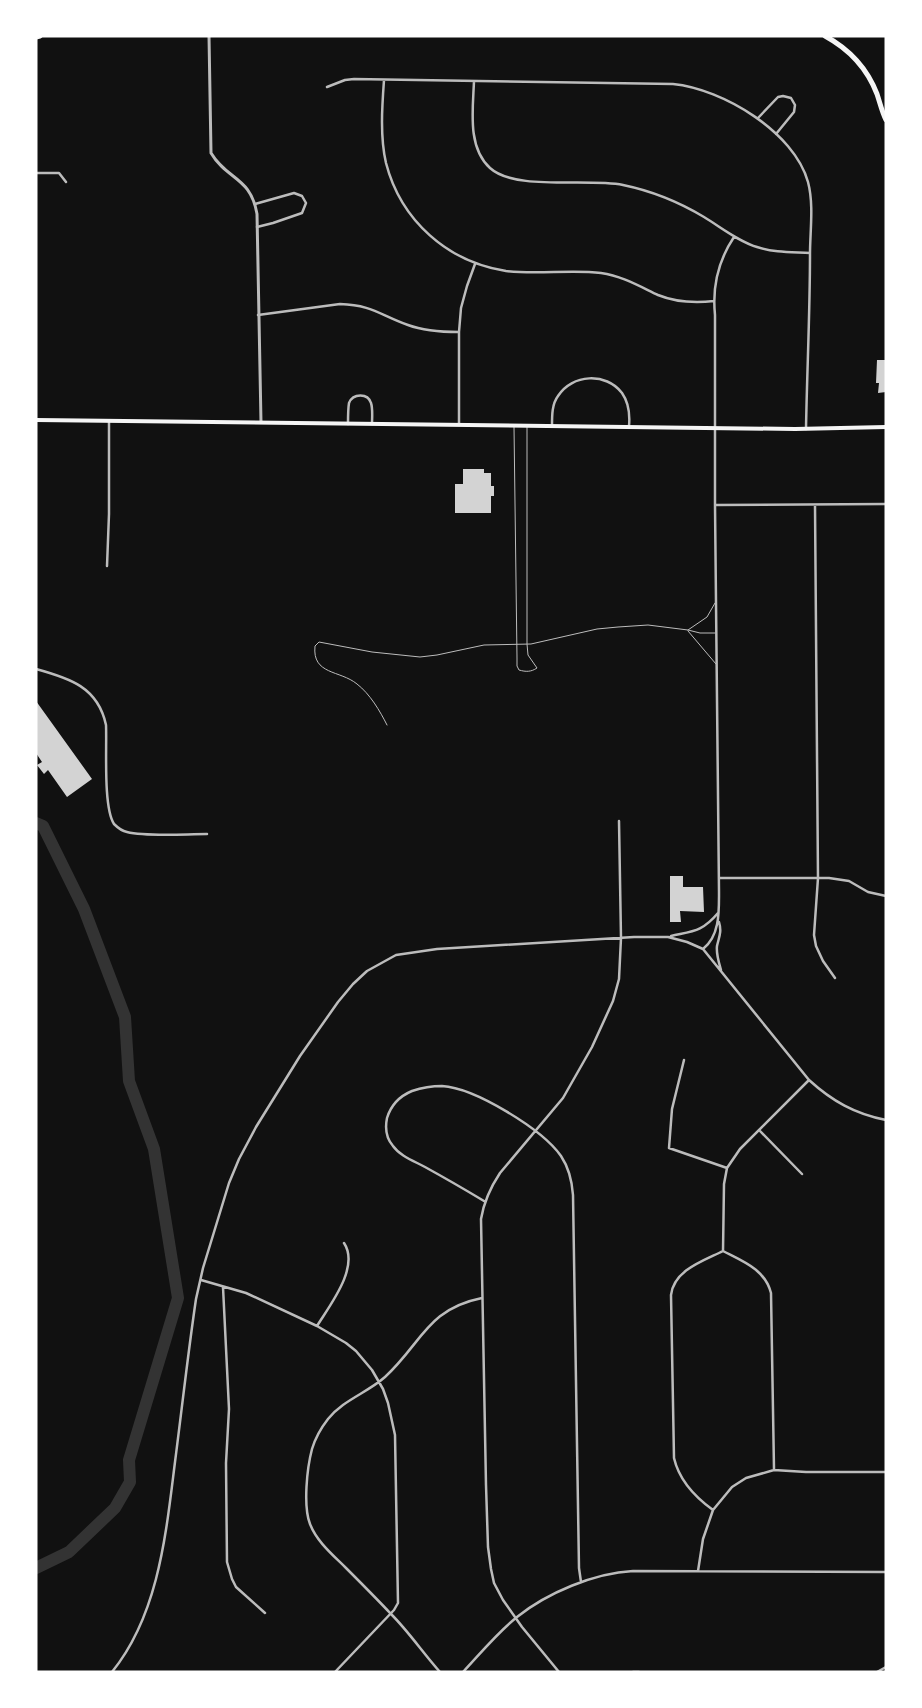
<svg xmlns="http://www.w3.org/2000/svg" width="922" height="1708" font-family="'Fira Sans',sans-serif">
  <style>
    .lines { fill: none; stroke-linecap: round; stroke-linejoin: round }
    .river { stroke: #333; stroke-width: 12 }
    .building { fill: #d3d3d3 }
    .service { stroke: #bcbcbc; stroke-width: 1 }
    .minor { stroke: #bcbcbc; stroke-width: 2.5 }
    .tertiary { stroke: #bcbcbc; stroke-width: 3 }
    .secondary { stroke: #f5f5f5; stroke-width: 4 }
    .motorway { stroke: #f5f5f5; stroke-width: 5 }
  </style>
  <rect width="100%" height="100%" fill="#111"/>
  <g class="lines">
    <path class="river" d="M36 823 43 826 84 909 125 1017 129 1081 154 1149 178 1298 129 1460 130 1482 115 1508 69 1552 36 1568"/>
  </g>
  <path class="building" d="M877 360H886V392L878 393 879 383H876Z
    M463 469H484V473H491V486H494V496H491V513H455V484H463Z
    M36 701 92 779 67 797 48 770 44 774 37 765 42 762 36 753Z
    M670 876H683V887H703L704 912 680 911 681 922H670Z"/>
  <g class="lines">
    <path class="service" d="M514 426 517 658V666L519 670C526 672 531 672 537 668L528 655 527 644V426
      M688 630 707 617 715 603
      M688 631 716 664
      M387 725C380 711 370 694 357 684 340 670 312 675 315 646L319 642 372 652 420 657 437 655 484 645 531 644 597 629 618 627 648 625 688 630 700 633H715"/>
    <path class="minor" d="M384 80C382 107 380 137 386 163 401 221 448 262 506 271 538 275 570 269 601 273 622 276 639 286 658 295 675 302 695 303 714 301
      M474 81C473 109 467 147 490 168 515 191 587 178 623 185 652 191 679 202 704 217 722 228 738 241 757 247 775 253 792 252 810 253
      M327 87 345 80 354 79 673 84C723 89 794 132 808 182 814 205 810 231 810 254 810 312 807 371 806 429
      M758 118 778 97 783 96 791 98 795 105 794 112 776 134
      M36 173H59L66 182
      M255 204 294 193 302 196 306 203 302 213 273 223 257 227
      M258 315 340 304C372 305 380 315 408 325 424 331 442 332 459 332
      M348 424C348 417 348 409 349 403 353 393 368 393 371 403 373 409 372 418 372 424
      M459 424V332L461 308 467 286 475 264
      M552 426C552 415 552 404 558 396 572 374 606 372 622 393 629 403 630 415 629 426
      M715 505 886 504
      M815 505 818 878 814 935 816 946 823 961 835 978
      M107 566 109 514V421
      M36 669C69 678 98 687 106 725 107 747 103 807 114 824 117 827 122 831 127 832 147 837 185 834 207 834
      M719 878H829L849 881 868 892 886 896
      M719 922C722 932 719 937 717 946 716 954 719 963 721 970
      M671 936C693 931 702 932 718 913
      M703 949C720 936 719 911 719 892L715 505V315C712 286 718 261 734 237
      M684 1060 672 1109 669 1148 727 1168
      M760 1131 802 1174
      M484 1201C464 1189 445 1178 425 1167 414 1161 400 1156 393 1146 386 1138 385 1128 387 1118 391 1105 400 1096 412 1091 421 1088 432 1086 442 1086 475 1088 542 1129 561 1156 569 1168 572 1181 573 1195L579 1568 581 1582
      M723 1251C742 1261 765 1269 771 1293L774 1469
      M723 1251 724 1184 727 1168 740 1149 809 1080
      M201 1280 246 1293 317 1326 346 1343 356 1351 372 1370 383 1389 388 1403 395 1435 398 1603 394 1610 335 1672
      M223 1287 229 1409 226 1463 227 1562 232 1579 236 1587 265 1613
      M317 1326C330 1305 360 1267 344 1243
      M713 1510C695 1497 679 1480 674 1458L671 1295C674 1270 703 1261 723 1251
      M698 1571 703 1539 713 1510 732 1487 746 1478 774 1470 806 1472H886
      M112 1672C159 1614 166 1533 175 1462 182 1408 188 1353 196 1299L203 1268 229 1183 239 1159 256 1127 300 1056 338 1002 353 984 367 971 396 955 437 949 634 937H668L687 942 703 949 809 1080C832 1101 855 1114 886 1120
      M440 1672C423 1653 409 1632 391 1614 376 1598 361 1583 346 1568 333 1555 317 1542 310 1524 303 1506 307 1468 312 1449 315 1439 321 1428 328 1419 343 1400 367 1393 385 1377 422 1343 427 1309 482 1298
      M463 1672C480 1654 497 1633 517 1617 547 1593 594 1573 633 1571L886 1572
      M559 1672 522 1627 503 1600 494 1583 491 1569 488 1547 486 1485 481 1219C484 1201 490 1188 500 1173L563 1098 592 1047 613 1001 619 979 621 938 619 821
      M633 1672H639
      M877 1672 886 1667"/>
    <path class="tertiary" d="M209 36 211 153C227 180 251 177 257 214L261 422"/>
    <path class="secondary" d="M36 420 795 429 886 427"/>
    <path class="motorway" d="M825 36C849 49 867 68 877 94 880 103 882 112 886 120
      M36 37 40 36"/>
  </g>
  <rect width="922" height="1708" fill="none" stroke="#ffffff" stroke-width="75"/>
</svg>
